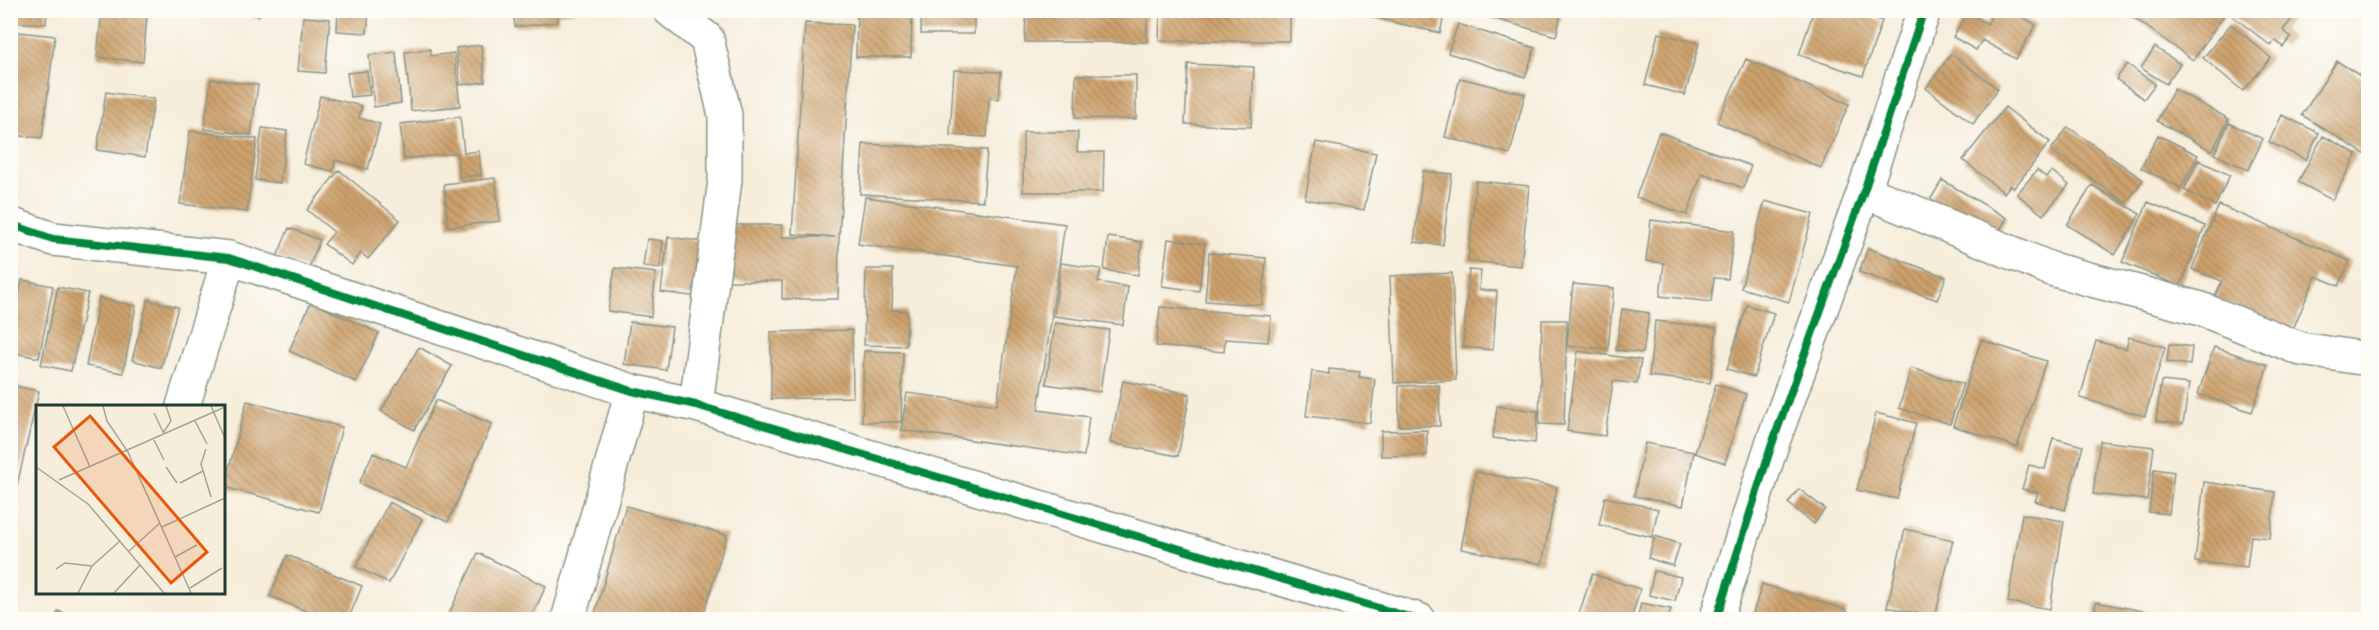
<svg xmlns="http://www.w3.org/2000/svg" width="2379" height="630" font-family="Pangolin,sans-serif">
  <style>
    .building { fill: url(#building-back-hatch) }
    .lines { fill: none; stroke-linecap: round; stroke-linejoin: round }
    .minor-casing { stroke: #8a9587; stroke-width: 36 }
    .minor { stroke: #fff; stroke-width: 33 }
    .cycleway-casing { stroke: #fdfcf7; stroke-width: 11 }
    .cycleway { stroke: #00873e; stroke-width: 8 }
    .inset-road { fill: none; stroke: #a0a798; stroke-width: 1.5 }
    .view { fill: #e8590c; fill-opacity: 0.15; stroke: #e8590c; stroke-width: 3 }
    .inset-edge { fill: none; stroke: #1f3d34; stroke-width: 3 }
  </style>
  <defs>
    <pattern id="building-back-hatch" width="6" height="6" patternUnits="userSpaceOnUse" patternTransform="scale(1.5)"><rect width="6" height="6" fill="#cda16c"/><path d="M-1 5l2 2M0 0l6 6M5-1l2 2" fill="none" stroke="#a6845a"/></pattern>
  </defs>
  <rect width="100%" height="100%" fill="#fdfcf7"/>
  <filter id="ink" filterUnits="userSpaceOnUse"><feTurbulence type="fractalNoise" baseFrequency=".0167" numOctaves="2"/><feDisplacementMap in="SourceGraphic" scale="12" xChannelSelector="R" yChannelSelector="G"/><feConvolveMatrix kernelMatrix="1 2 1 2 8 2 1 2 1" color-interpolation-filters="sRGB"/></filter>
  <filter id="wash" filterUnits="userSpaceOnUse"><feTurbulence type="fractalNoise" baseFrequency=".008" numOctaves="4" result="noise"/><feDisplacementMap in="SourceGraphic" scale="24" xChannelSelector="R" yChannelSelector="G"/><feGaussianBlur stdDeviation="1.35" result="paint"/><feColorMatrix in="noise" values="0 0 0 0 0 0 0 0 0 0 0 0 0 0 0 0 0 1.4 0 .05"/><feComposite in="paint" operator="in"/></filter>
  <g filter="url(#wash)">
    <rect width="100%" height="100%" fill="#f6edda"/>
    <g id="blocks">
      <path class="building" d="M10 10H47L46 24 10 22Z
        M219 10H260L259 16Z
        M338 10H369L367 33 337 31Z
        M513 10H575V12L558 14V22L515 27Z
        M921 10H974V34H921Z
        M1026 10H1147V42H1025Z
        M1160 10H1290V41H1159Z
        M1359 10H1445L1440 33 1358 14Z
        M1463 10H1562L1556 36Z
        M1814 10H1849L1882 21 1863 76 1799 55Z
        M1995 10H2012L2036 25 2016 59 1982 40 1976 50 1953 37 1968 12 1987 24Z
        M2132 10H2220L2225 14 2193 60 2129 14Z
        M2225 10H2282L2292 19 2283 30 2291 37 2283 47 2275 40 2271 46Z
        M102 11 147 15 143 62 97 57Z
        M857 13H912L911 57H856Z
        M303 17 330 19 325 73 298 71Z
        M805 23 852 25 839 237 838 299H782V281H729V225H782V237H836L792 234Z
        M1458 24 1535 48 1525 77 1448 53Z
        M2231 24 2271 58 2243 91 2203 58Z
        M10 31 55 36 42 138 10 135Z
        M1658 33 1699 43 1685 95 1645 85Z
        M481 45 485 82 460 85 456 48Z
        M2155 47 2180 64 2166 84 2141 68Z
        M430 49 431 56 454 53 460 106 411 111 405 52Z
        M396 52 401 103 374 107 369 55Z
        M1951 54 1998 89 1973 124 1926 88Z
        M1746 59 1849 104 1821 168 1717 122Z
        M2337 61 2368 81V150L2366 155 2302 115Z
        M1188 64 1254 67 1251 127 1185 124Z
        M2127 64 2155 84 2144 99 2116 79Z
        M954 70 1001 72 999 99 989 98 987 137 950 135Z
        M367 71 370 95 350 97 347 73Z
        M1076 75H1136V119L1075 118Z
        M1460 78 1525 94 1510 154 1445 137Z
        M211 79 258 85 251 135 204 129Z
        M2174 89 2229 119 2212 151 2157 121Z
        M106 92 154 99 145 157 97 150Z
        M320 96 362 106 359 118 380 124 368 169 335 160 333 171 303 164Z
        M2005 107 2050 142 2014 188 2010 185 2004 193 1963 160Z
        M2282 115 2319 133 2306 160 2269 142Z
        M460 117 464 153 479 151 481 175 459 177 457 153 404 159 400 124Z
        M2229 123 2263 139 2248 170 2214 154Z
        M2068 127 2143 180 2126 203 2051 150Z
        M262 128 287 131 280 183 255 180Z
        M190 131 257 139 247 212 180 204Z
        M1023 132H1078L1077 152H1104L1103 192H1023Z
        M1659 132 1751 166 1743 188 1702 173 1687 215 1636 197Z
        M2158 135 2198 155 2181 188 2141 168Z
        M2323 136 2357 154 2332 200 2298 182Z
        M1316 142 1376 153 1364 210 1305 199Z
        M863 144 987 150 983 201 860 194Z
        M2198 160 2230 175 2215 206 2184 190Z
        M339 170 400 220 368 259 361 253 352 265 324 244 334 232 307 210Z
        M2037 170 2046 177 2052 171 2069 185 2043 215 2017 194Z
        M1423 171 1452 174 1443 245 1414 242Z
        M495 178 500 221 448 227 444 184Z
        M1942 180 2007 218 1994 240 1929 202Z
        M1476 181 1529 186 1521 266 1468 261Z
        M2092 185 2140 214 2115 255 2067 225Z
        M865 197 1065 224 1038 410 1089 417 1084 456 901 430 907 393 997 405 1017 266 858 244Z
        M1765 201 1813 214 1789 302 1741 288Z
        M2148 202 2205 226 2180 286 2122 262Z
        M2219 205 2350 261 2339 286 2316 276 2292 331 2214 298 2222 281 2192 269Z
        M1651 220 1734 231 1728 279 1714 278 1711 302 1660 296 1664 263 1646 261Z
        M289 228 320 240 308 270 277 257Z
        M668 237 706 242 698 297 661 292Z
        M1108 237 1142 242 1138 275 1104 270Z
        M647 239 663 241 660 268 643 266Z
        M1168 239 1205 244 1199 291 1162 286Z
        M1868 248 1946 277 1937 300 1859 272Z
        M1209 253 1266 258 1262 305 1205 301Z
        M1061 263 1101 269 1098 282 1128 287 1123 325 1054 316Z
        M615 268 656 273 651 317 608 311Z
        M866 269H893L892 310 907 311 906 346 864 345Z
        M1469 270 1481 271 1479 290 1497 291 1493 350 1463 347Z
        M1452 273 1456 380 1394 383 1390 276Z
        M22 280 53 286 39 358 10 352V339Z
        M1573 284 1614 288 1608 349 1567 346Z
        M58 287 88 293 71 371 41 365Z
        M99 298 136 306 123 373 86 366Z
        M148 300 178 307 161 368 132 360Z
        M311 302 379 333 356 382 289 351Z
        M1747 305 1774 313 1754 377 1727 369Z
        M1160 307 1271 316 1268 342 1225 339 1224 352 1156 346Z
        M1622 309 1649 313 1643 353 1616 350Z
        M1542 320H1567L1564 425 1539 424Z
        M1655 321 1717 328 1710 383 1649 376Z
        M630 322 672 327 666 370 624 364Z
        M1055 323 1109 330 1100 392 1046 384Z
        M852 330 853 397 771 399V332Z
        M2129 337 2165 347 2145 416 2080 398 2096 341 2126 349Z
        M1981 340 2046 361 2017 447 1953 426Z
        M2169 344 2192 347 2190 365 2167 362Z
        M419 347 452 366 414 430 381 411Z
        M2214 347 2268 365 2252 412 2198 394Z
        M864 351 903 352 901 422H862Z
        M1578 351 1641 360 1637 384 1613 381 1605 436 1567 431Z
        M1911 368 1963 384 1950 424 1899 408Z
        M1329 369 1360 372 1359 377 1375 379 1370 423 1306 416 1312 371 1329 374Z
        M1123 381 1190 394 1178 456 1110 443Z
        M2161 381 2189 384 2183 424 2156 421Z
        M1716 384 1746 394 1725 463 1695 453Z
        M10 385 39 391 11 511H10Z
        M1439 385 1440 426H1399V386Z
        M436 400 492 424 448 522 359 483 373 453 406 467Z
        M247 401 342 427 319 512 224 487Z
        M1497 406 1538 411 1535 443 1493 438Z
        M1876 413 1916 423 1897 499 1857 490Z
        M1427 430V455L1381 456V431Z
        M2053 438 2083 446 2065 510 2035 501 2038 493 2022 489 2029 465 2045 469Z
        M2100 441 2154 447 2147 500 2093 494Z
        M1645 443 1694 452 1683 506 1634 496Z
        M2154 469 2174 472 2169 514 2149 512Z
        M1476 472 1557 487 1542 564 1461 549Z
        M2204 482 2275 492 2270 538 2251 536 2247 567 2195 562Z
        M1799 489 1825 509 1814 524 1788 503Z
        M1605 497 1658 509 1652 537 1599 525Z
        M389 502 422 519 389 583 356 567Z
        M626 506 727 535 702 620H593Z
        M2022 514 2064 521 2050 609 2008 602Z
        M1905 529 1953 540 1935 617 1887 607Z
        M1655 536 1680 544 1673 566 1648 558Z
        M478 553 546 586 530 620H446Z
        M287 555 362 586 348 620H327L270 596Z
        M1654 571 1681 577 1675 601 1649 595Z
        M1592 574 1640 589 1631 620H1577Z
        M1762 584 1847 610 1844 620H1751Z
        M2096 602 2159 614 2157 620H2093Z
        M1641 603 1671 609 1668 620H1637Z
        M58 611 79 619V620H55Z
        M2162 612 2188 616 2187 620H2160Z"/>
    </g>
  </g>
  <g filter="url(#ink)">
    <use href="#blocks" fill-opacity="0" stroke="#8a9587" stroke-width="1.5"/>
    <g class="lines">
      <g class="minor-casing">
        <path id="minor" d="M670 10 707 39 725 115V180L696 405
          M1864 191 2051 269 2201 309 2301 349 2368 359
          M10 224 53 239 229 258 632 391 696 405 1419 620
          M183 406 229 258
          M568 620 632 391
          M1716 620 1772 444 1864 191 1924 10"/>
      </g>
      <use href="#minor" class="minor"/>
      <g class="cycleway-casing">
        <path id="cycleway" d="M10 224 53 239 229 258 632 391 696 405 1419 620
          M1716 620 1772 444 1864 191 1924 10"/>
      </g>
      <use href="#cycleway" class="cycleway"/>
    </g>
  </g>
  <g transform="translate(36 405)">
    <rect width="189" height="189" fill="#f6edda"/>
    <path class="inset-road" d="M27 1 54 62M67 1 71 16 92 47 155 188M175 1 189 33M118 8 128 29M159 16 171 39M127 28 135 16 130 1M118 35 128 55M170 44 165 59 175 92M0 62 52 99 128 188M130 62 141 78M23 75 189 2M144 78 167 66M126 122 189 93M93 146 124 118M139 152 161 140M20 164 29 158 56 161M154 183 186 163M42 188 56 161 84 136M78 188 104 160"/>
    <path class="view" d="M54 11 171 147 135 178 18 42Z"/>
    <rect width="189" height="189" class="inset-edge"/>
  </g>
  <rect width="2379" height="630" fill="none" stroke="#fdfcf7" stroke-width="36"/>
</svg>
